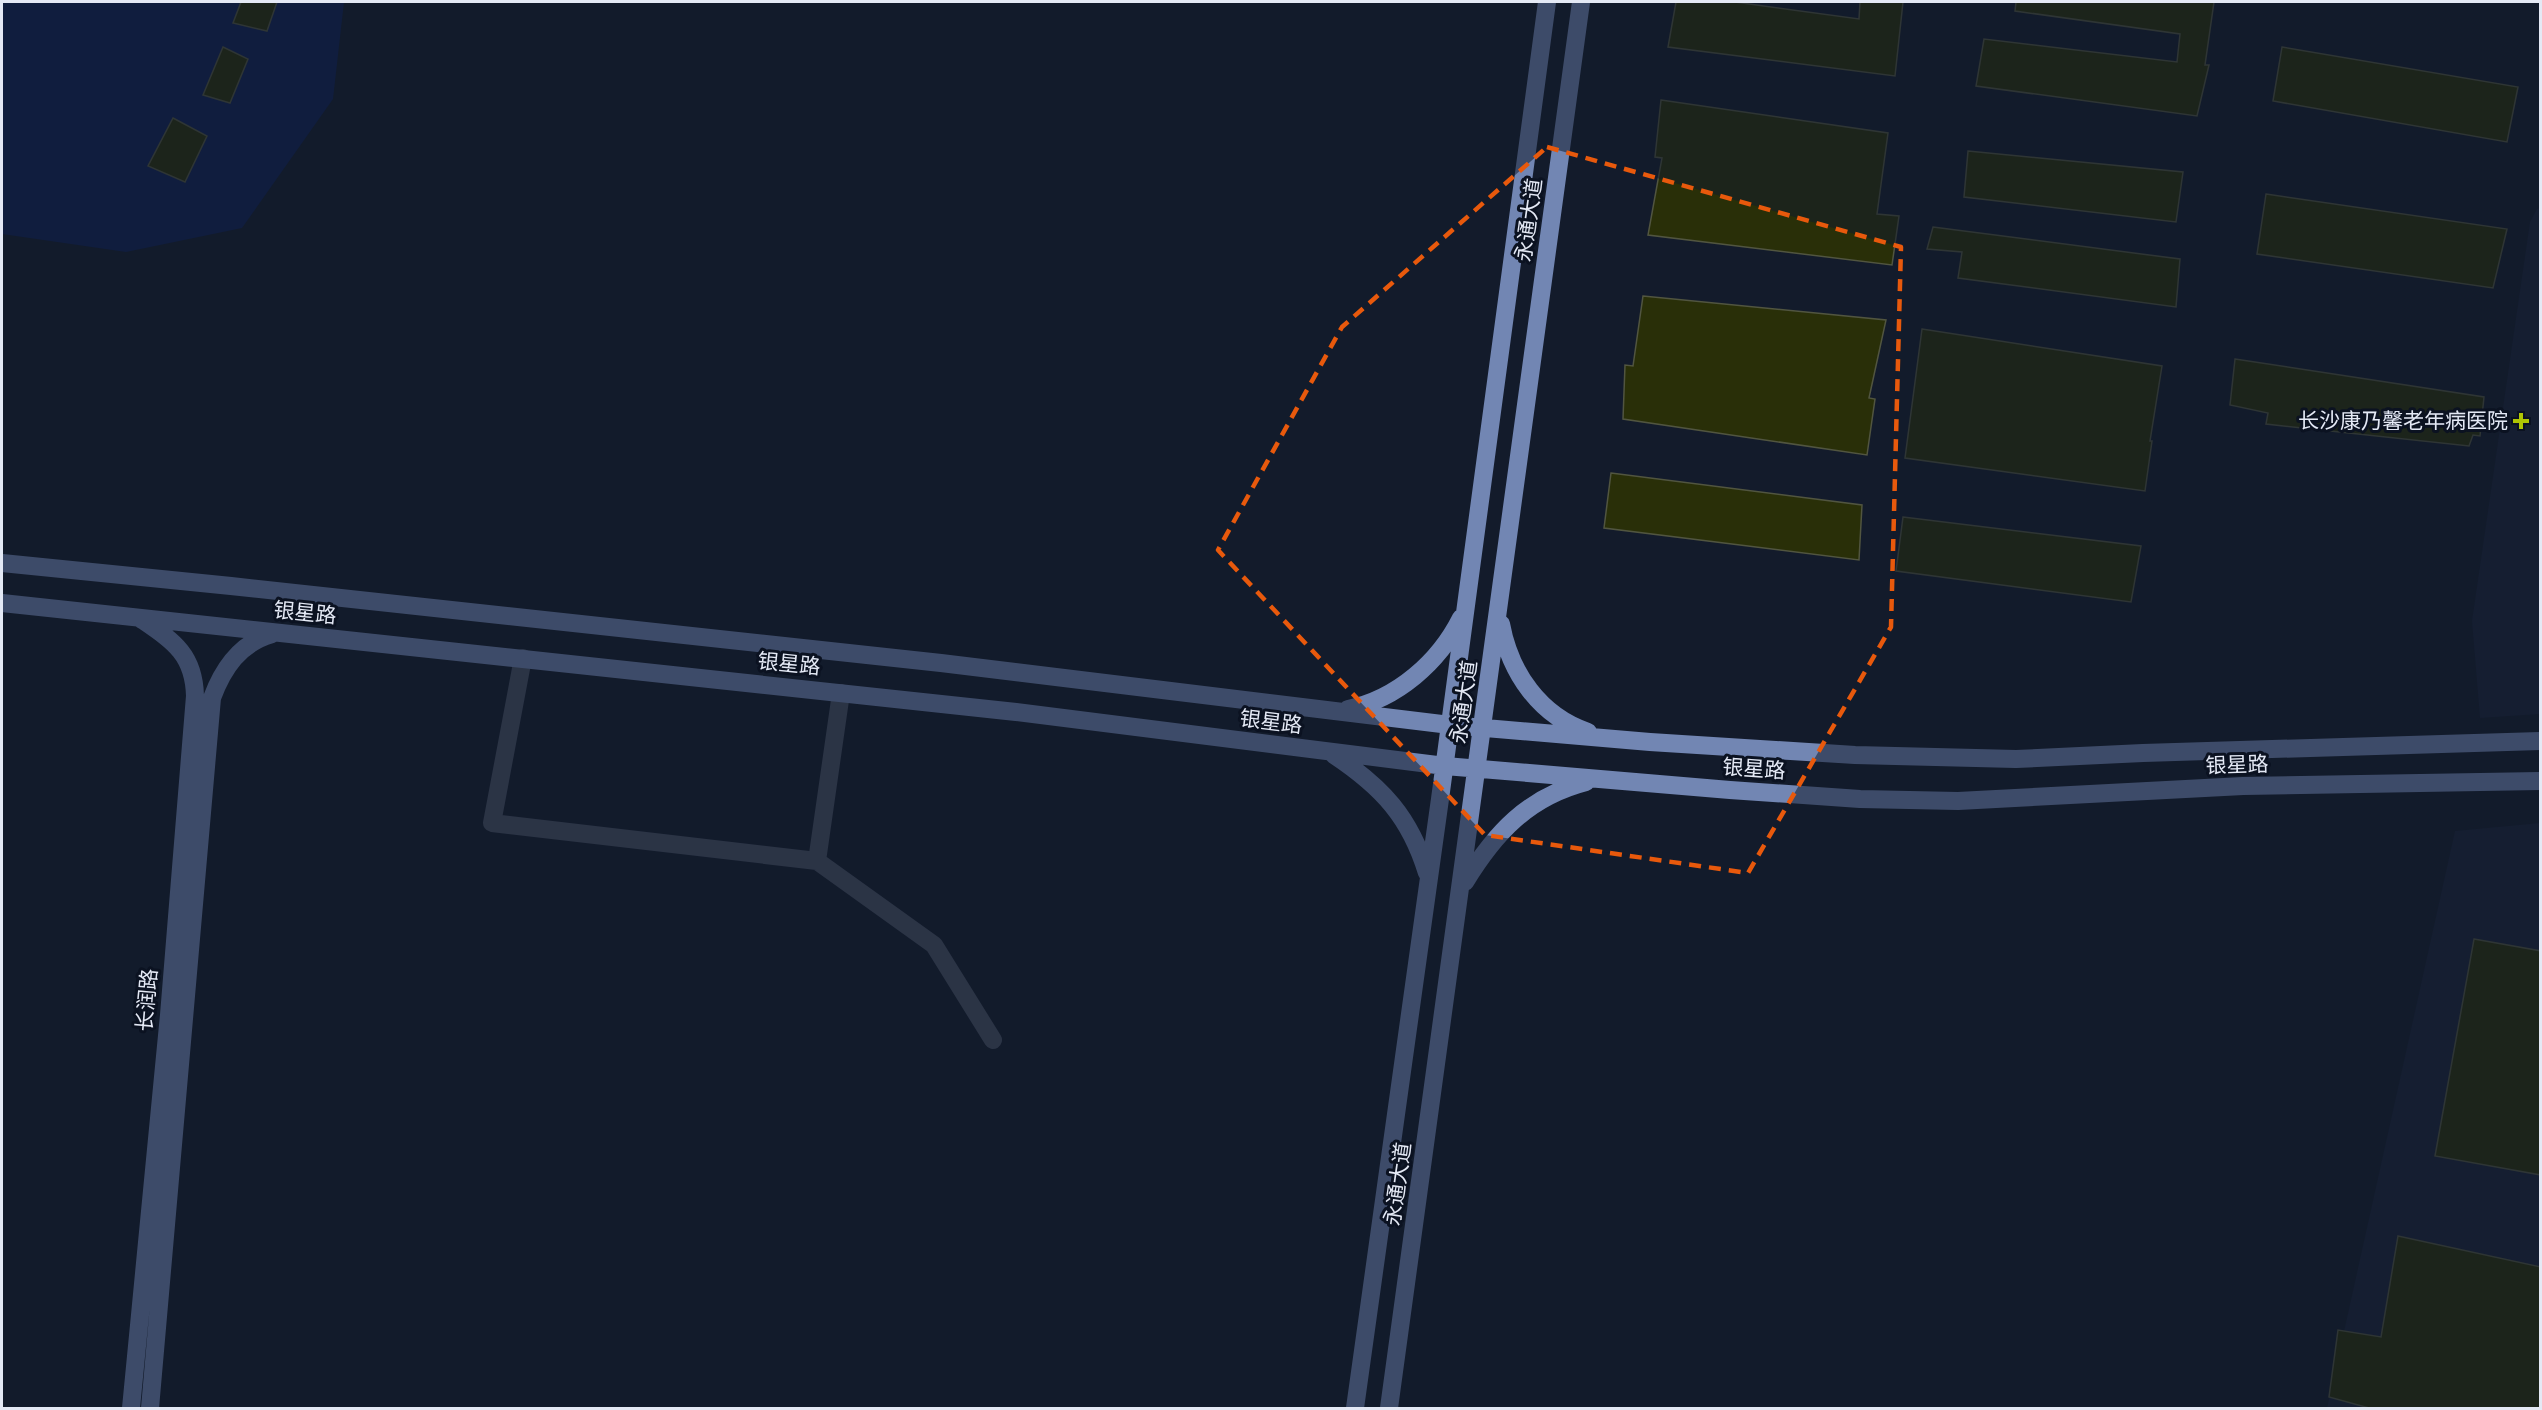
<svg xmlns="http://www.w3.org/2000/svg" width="2542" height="1410" font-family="'Space Grotesk','Noto Sans SC',sans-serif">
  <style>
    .built { fill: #192238 }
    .green { fill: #0e2054 }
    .building { fill: #292f08; stroke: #515540; stroke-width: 1.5 }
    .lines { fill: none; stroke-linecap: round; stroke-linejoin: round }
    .minor { stroke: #495265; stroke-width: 18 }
    .major { stroke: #7286b3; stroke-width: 18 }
    .marked { fill: none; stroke: #e8590c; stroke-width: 4.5; stroke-dasharray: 12 8; stroke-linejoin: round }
    .poi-dot { fill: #afc504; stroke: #0b1221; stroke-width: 2 }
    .labels { text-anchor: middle; stroke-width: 6; stroke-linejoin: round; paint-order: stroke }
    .street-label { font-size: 21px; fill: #e4e9f5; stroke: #0b1221 }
    .poi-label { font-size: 21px; fill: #e4e9f5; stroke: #0b1221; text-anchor: end }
  </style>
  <rect width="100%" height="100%" fill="#131b2b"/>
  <path class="built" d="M2540 208V714L2480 718 2472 621 2530 222 2537 209Z
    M2540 823V1408H2327L2455 831Z"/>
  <path class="green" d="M2 2H344L333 99 242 228 126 252 2 234Z"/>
  <path class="building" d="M241 2H277L267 31 233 23Z
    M1676 2H1735L1859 19 1860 2H1903L1895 76 1668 47Z
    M2016 2H2214L2205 65H2209L2197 116 1976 86 1984 39 2177 62 2180 34 2015 11Z
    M223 47 248 59 230 103 203 95Z
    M2282 47 2518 87 2507 142 2273 101Z
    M1661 100 1888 133 1877 214 1899 216 1892 265 1648 235 1662 158 1655 157Z
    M173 118 207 136 185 182 148 166Z
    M1968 151 2183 172 2176 222 1964 197Z
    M2266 194 2507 229 2493 288 2257 254Z
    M1933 227 2180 259 2176 307 1958 278 1962 252 1927 249Z
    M1643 296 1886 320 1869 398 1875 399 1867 455 1623 419 1625 365 1633 366Z
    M1922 329 2162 366 2150 441H2152L2145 491 1905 458Z
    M2235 359 2484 397 2480 436 2473 435 2469 446 2266 424 2268 413 2230 405Z
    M1611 473 1862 505 1859 560 1604 528Z
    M1903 517 2141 546 2131 602 1896 571Z
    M2474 939 2541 951V1175L2435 1156Z
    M2398 1236 2541 1267V1408H2369L2329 1397 2338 1330 2381 1337Z"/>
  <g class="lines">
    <path class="minor" d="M523 658 492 823 817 861 934 945 993 1040
      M817 861 841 693"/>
    <path class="major" d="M2 563 231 586 941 663 1450 725 1650 742 1855 755 2016 759 2143 753 2540 741
      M2 603 1016 712 1445 766 1730 790 1860 799 1958 801 2243 786 2540 781
      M1501 624C1510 673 1540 716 1588 732
      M1348 709C1397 699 1439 662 1461 618
      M1334 755C1382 787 1410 817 1427 873
      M1465 882C1495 833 1528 797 1586 782
      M131 1408 169 1015 195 696C194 654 173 641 141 619
      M150 1408 212 698C223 668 240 643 272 634
      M1355 1408 1440 799 1547 2
      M1389 1408 1581 2"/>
  </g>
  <path d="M0 0H2542V1410H0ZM1547 147 1901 247 1891 627 1748 873 1485 835 1218 550 1342 327Z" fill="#131b2b" fill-opacity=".55" fill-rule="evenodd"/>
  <path class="marked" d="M1547 147 1901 247 1891 627 1748 873 1485 835 1218 550 1342 327Z"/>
  <path class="poi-dot" d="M2518 412h6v6h6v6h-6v6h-6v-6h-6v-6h6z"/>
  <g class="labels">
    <g class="street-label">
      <text transform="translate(1529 220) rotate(-82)" y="7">永通大道</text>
      <text transform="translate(305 613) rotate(6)" y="7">银星路</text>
      <text transform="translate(789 664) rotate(6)" y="7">银星路</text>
      <text transform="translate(1464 702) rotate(-82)" y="7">永通大道</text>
      <text transform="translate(1271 722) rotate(7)" y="7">银星路</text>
      <text transform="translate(2237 765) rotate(-2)" y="7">银星路</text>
      <text transform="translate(1754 769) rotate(4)" y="7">银星路</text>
      <text transform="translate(147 1000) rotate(-85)" y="7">长润路</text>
      <text transform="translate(1398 1184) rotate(-82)" y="7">永通大道</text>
    </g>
    <g class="poi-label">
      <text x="2508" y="428">长沙康乃馨老年病医院</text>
    </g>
  </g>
  <rect width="2542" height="1410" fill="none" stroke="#e4e9f5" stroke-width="6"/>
</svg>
